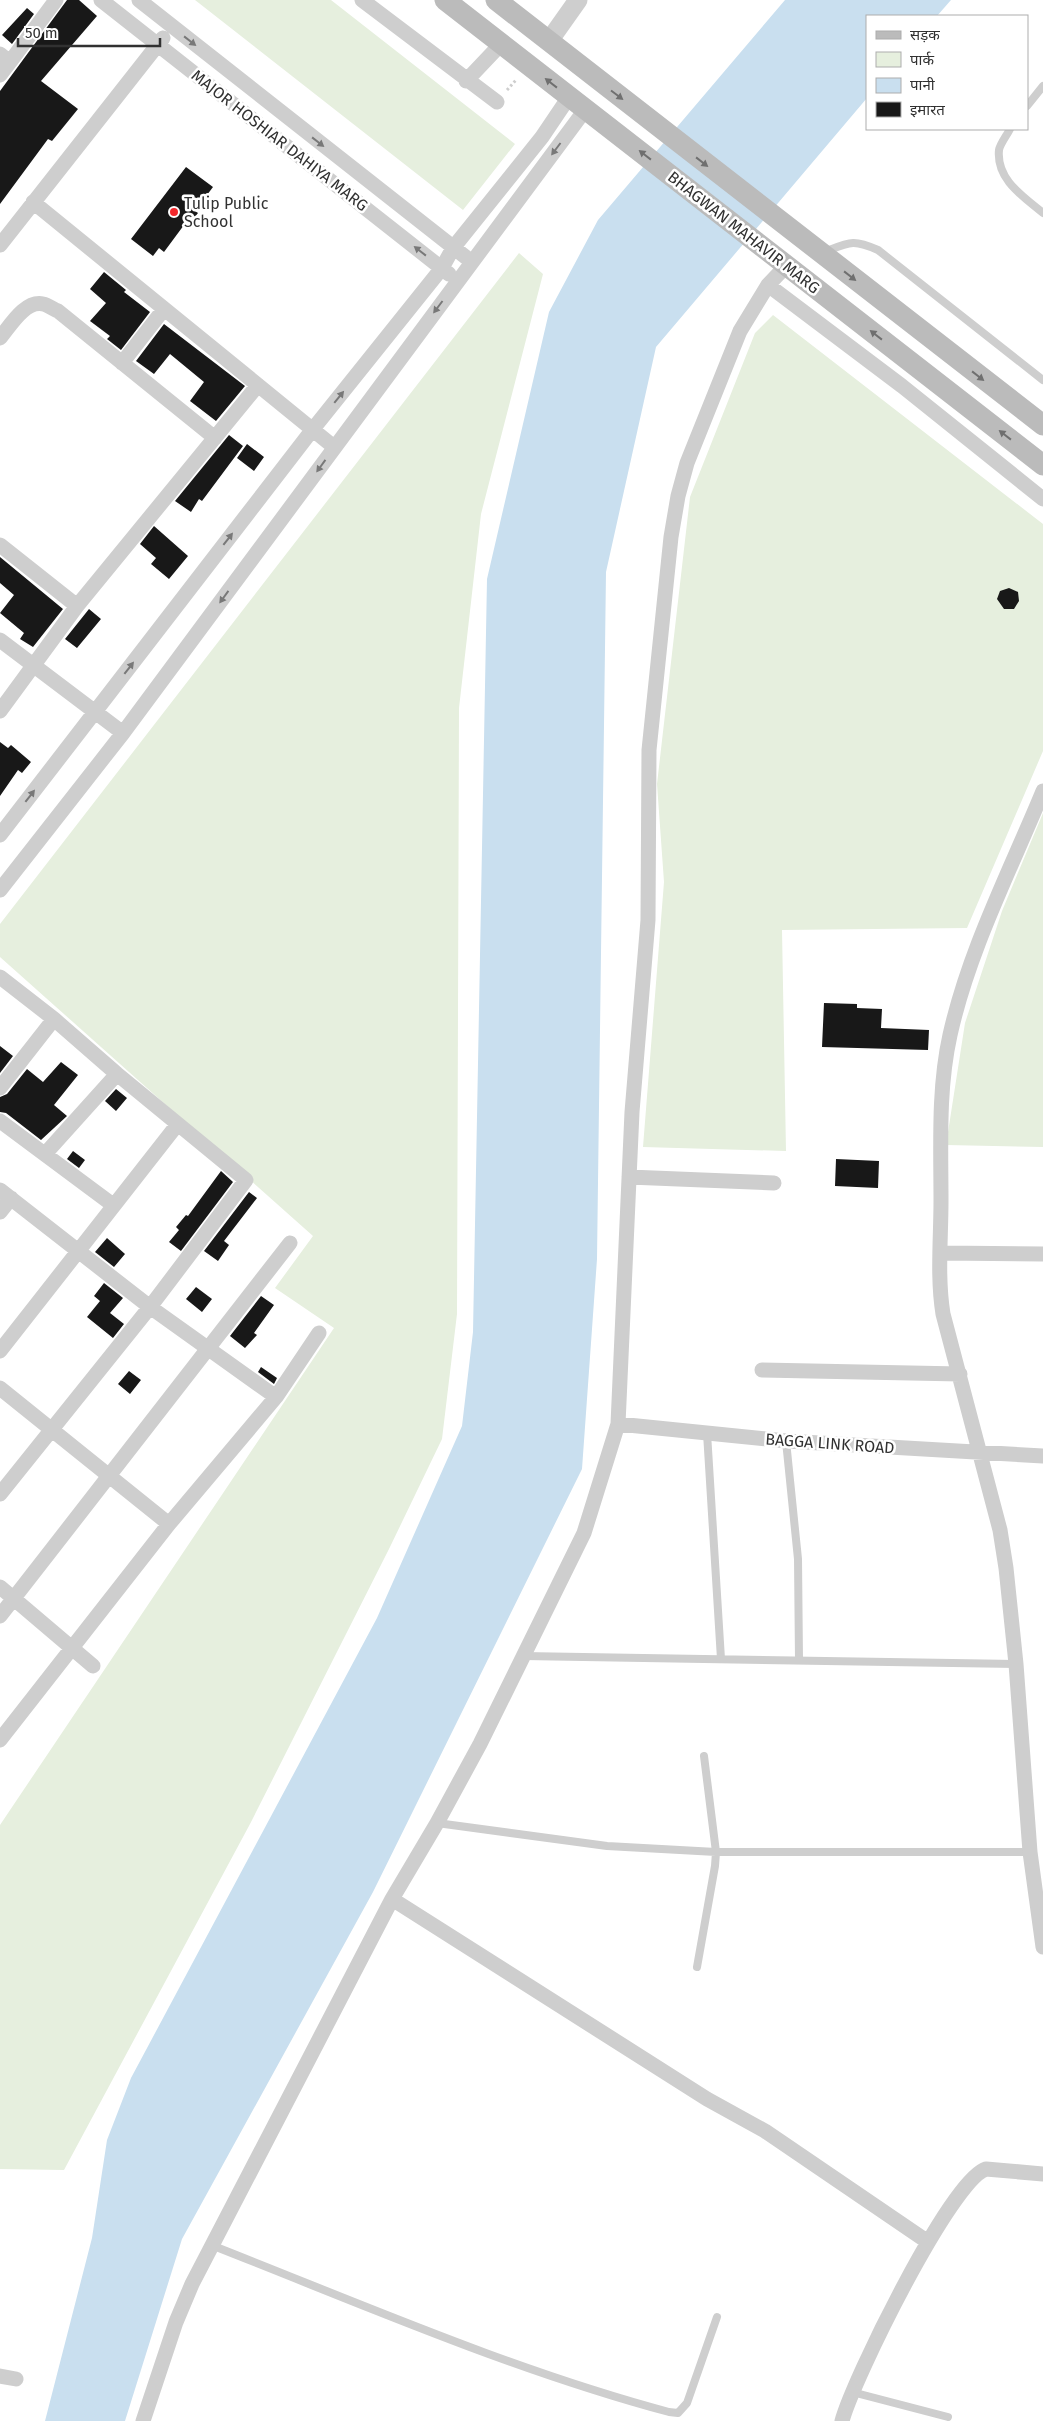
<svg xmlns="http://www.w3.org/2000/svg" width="1043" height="2421" font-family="'Fira Sans','Noto Sans Devanagari',sans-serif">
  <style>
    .green { fill: #e6efde }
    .water { fill: #c9dfef }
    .building { fill: #181818 }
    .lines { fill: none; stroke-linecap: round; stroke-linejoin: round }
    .path { stroke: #cecece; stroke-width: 3; stroke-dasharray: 2.5 2.5; stroke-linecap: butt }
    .service { stroke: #cecece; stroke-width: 8 }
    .minor { stroke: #cecece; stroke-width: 15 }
    .tertiary { stroke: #cecece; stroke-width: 19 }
    .secondary { stroke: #bbb; stroke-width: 21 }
    .oneway { fill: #787878 }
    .oneway2 { fill: #6f6f6f }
    .poi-dot { fill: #f3282c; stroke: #fff; stroke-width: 2 }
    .labels { text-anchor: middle; stroke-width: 5; stroke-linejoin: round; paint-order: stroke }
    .street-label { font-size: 16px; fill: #313131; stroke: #fff }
    .poi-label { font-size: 16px; fill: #313131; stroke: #fff; text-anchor: start }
  </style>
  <rect width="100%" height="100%" fill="#fff"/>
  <path class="green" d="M195 0H331L515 144 463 210Z
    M519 253 543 274 481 514 459 708 457 1314 442 1439 389 1549 250 1824 64 2170 0 2169V1825L334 1328 275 1288 313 1236 0 957V924Z
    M773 315 1043 524V751L967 928 782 930 786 1151 643 1147 664 882 657 784 690 497 755 333Z
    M1043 813V1147L946 1145 965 1023 1002 911Z"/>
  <path class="water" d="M785 0H951L937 16H867V98L656 347 606 572 597 1259 582 1469 373 1892 182 2239 125 2421H45L92 2238 107 2140 131 2078 377 1618 462 1426 473 1332 487 579 549 312 598 220Z"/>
  <path class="building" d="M67 0H79L97 16 41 81 78 109 52 141 48 139 0 204V91Z
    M27 8 34 14 12 44 2 35Z
    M186 167 213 187 195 211 198 213 187 227 184 225 164 252 159 248 153 256 131 239Z
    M104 272 126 290 124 292 150 312 121 350 107 339 110 336 90 321 106 303 90 289Z
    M164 324 245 386 216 421 190 401 204 382 170 354 154 374 136 361Z
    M229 435 243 446 202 501 199 499 191 512 175 501Z
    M247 444 264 457 254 471 237 458Z
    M154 526 188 556 169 579 151 564 156 558 140 544Z
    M0 557 63 609 33 647 20 639 24 633 0 613 14 595 0 583Z
    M1009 588 1018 592 1019 601 1014 609H1004L997 599 1000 591Z
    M89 609 101 619 77 648 65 639Z
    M0 742 8 748 11 745 31 762 22 773 18 770 0 796Z
    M824 1003 857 1004V1008L882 1009 881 1028 929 1030 928 1050 822 1047Z
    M0 1046 13 1056 0 1073Z
    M61 1062 78 1075 54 1105 67 1116 41 1140 6 1113 0 1112V1097L7 1094 27 1069 43 1082Z
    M116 1089 127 1098 116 1111 105 1101Z
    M73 1151 85 1160 79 1168 67 1159Z
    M836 1159 879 1161 878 1188 835 1186Z
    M221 1171 233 1182 181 1251 169 1242 179 1230 176 1227 186 1215 188 1216Z
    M249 1192 257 1198 224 1241 229 1245 218 1261 204 1251Z
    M107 1238 125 1254 114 1267 95 1252Z
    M104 1283 123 1298 110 1313 124 1324 113 1338 87 1317 100 1301 94 1296Z
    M196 1287 212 1299 202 1312 186 1299Z
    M261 1296 274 1305 254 1333 257 1335 245 1348 230 1336Z
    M261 1367 277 1378 274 1384 258 1372Z
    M129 1371 141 1380 130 1394 118 1384Z"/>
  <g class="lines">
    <path class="path" d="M507 90 516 80"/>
    <path class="service" d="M1027 106 1043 86
      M1010 129C1007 135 1000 144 999 150 996 180 1024 197 1043 213
      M824 252C850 242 853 239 878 250L1043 380
      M707 1433 721 1659
      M786 1441 798 1559 799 1660
      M523 1656 1016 1664
      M437 1823 607 1846 716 1852H1030
      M697 1967 715 1866 716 1852 704 1756
      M211 2245C362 2304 512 2370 669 2412L678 2413 687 2403 717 2317
      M852 2392 948 2417"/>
    <path class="minor" d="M101 0 449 274
      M139 0 472 262
      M362 0 497 102
      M0 54 10 62 0 75
      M10 62 56 0
      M466 81 501 44
      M33 202 334 447
      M0 245 163 38
      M768 285 902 386 1043 499
      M0 338C10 326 25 300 43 304 48 305 53 309 58 311L215 438
      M122 363 164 309
      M0 545 77 606
      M0 640 123 733
      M0 711 77 606 258 385
      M1043 791C1010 871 969 950 950 1035 938 1089 941 1145 941 1201 941 1238 937 1277 943 1314L1000 1530 1006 1568 1016 1664 1030 1852 1043 1947
      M0 835 313 429 442 268 453 248 542 137 569 97
      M0 890 123 733 585 110
      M0 977 54 1019 117 1074 246 1180 150 1307 0 1494
      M0 1088 54 1019
      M0 1121 113 1205
      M45 1154 117 1074
      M629 1177 774 1183
      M0 1190 150 1307 276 1397
      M0 1212 11 1198
      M941 1253 1043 1254
      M0 1351 177 1125
      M762 1370 960 1374
      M0 1388 169 1524
      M618 1424 786 1441 1043 1456
      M0 1587 93 1666
      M0 1616 290 1243
      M0 1740 169 1524 276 1397 319 1333
      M392 1899 707 2099 765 2131 928 2242
      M0 2376 16 2379
      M143 2421 176 2322 192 2284 392 1899 437 1823 480 1744 584 1533 618 1424 632 1112 648 920 649 750 671 537 678 496 687 463 740 331 768 285 787 265
      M842 2421C853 2380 951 2180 986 2169L1043 2174"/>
    <path class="tertiary" d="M549 41 578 0"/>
    <path class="secondary" d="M445 0 1043 465
      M496 0 1043 425"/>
  </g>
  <defs><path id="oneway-solid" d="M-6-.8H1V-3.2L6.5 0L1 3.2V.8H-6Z" transform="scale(1.25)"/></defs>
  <g class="oneway">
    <use href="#oneway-solid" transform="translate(190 41) rotate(38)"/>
    <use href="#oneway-solid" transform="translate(318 142) rotate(38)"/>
    <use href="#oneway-solid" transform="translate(556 149) rotate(127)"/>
    <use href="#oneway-solid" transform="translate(420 251) rotate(-142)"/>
    <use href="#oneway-solid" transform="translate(438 307) rotate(127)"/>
    <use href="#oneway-solid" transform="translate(339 397) rotate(-51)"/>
    <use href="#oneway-solid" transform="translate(321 466) rotate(126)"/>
    <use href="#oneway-solid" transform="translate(228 539) rotate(-52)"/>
    <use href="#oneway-solid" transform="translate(224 597) rotate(126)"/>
    <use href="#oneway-solid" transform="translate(129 668) rotate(-52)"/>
    <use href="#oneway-solid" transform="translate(30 796) rotate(-52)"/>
  </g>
  <g class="oneway2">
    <use href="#oneway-solid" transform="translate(551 83) rotate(-142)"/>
    <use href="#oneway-solid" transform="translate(617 95) rotate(37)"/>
    <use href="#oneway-solid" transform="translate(645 155) rotate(-142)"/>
    <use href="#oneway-solid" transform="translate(702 162) rotate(38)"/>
    <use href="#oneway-solid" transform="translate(850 276) rotate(38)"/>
    <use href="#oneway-solid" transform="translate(876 335) rotate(-142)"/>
    <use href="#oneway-solid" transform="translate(978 376) rotate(38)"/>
    <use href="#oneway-solid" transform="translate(1005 435) rotate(-142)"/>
  </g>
  <circle class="poi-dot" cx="174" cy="212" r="5"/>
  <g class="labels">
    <g class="street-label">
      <text transform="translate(280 140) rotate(38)" y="6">MAJOR HOSHIAR DAHIYA MARG</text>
      <text transform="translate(744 232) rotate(38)" y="6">BHAGWAN MAHAVIR MARG</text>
      <text transform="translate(830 1443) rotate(4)" y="6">BAGGA LINK ROAD</text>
    </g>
    <g class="poi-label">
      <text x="184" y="209">Tulip Public<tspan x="184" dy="18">School</tspan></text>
    </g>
  </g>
  <rect x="866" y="15" width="162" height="115" fill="#ffffff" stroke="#adadad"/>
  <rect x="876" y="31" width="25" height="8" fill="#bbbbbb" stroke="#adadad"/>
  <text x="910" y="40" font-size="15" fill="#313131">सड़क</text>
  <rect x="876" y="52" width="25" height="15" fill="#e6efde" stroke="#adadad"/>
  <text x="910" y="65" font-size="15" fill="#313131">पार्क</text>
  <rect x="876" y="78" width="25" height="15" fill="#c9dfef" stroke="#adadad"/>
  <text x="910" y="90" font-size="15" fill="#313131">पानी</text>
  <rect x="876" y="102" width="25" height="15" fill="#181818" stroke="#adadad"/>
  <text x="910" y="115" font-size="15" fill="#313131">इमारत</text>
  <path d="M18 38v8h142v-8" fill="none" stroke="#313131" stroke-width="2.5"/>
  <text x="25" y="38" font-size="15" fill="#313131" stroke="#ffffff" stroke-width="4" paint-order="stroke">50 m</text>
</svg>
